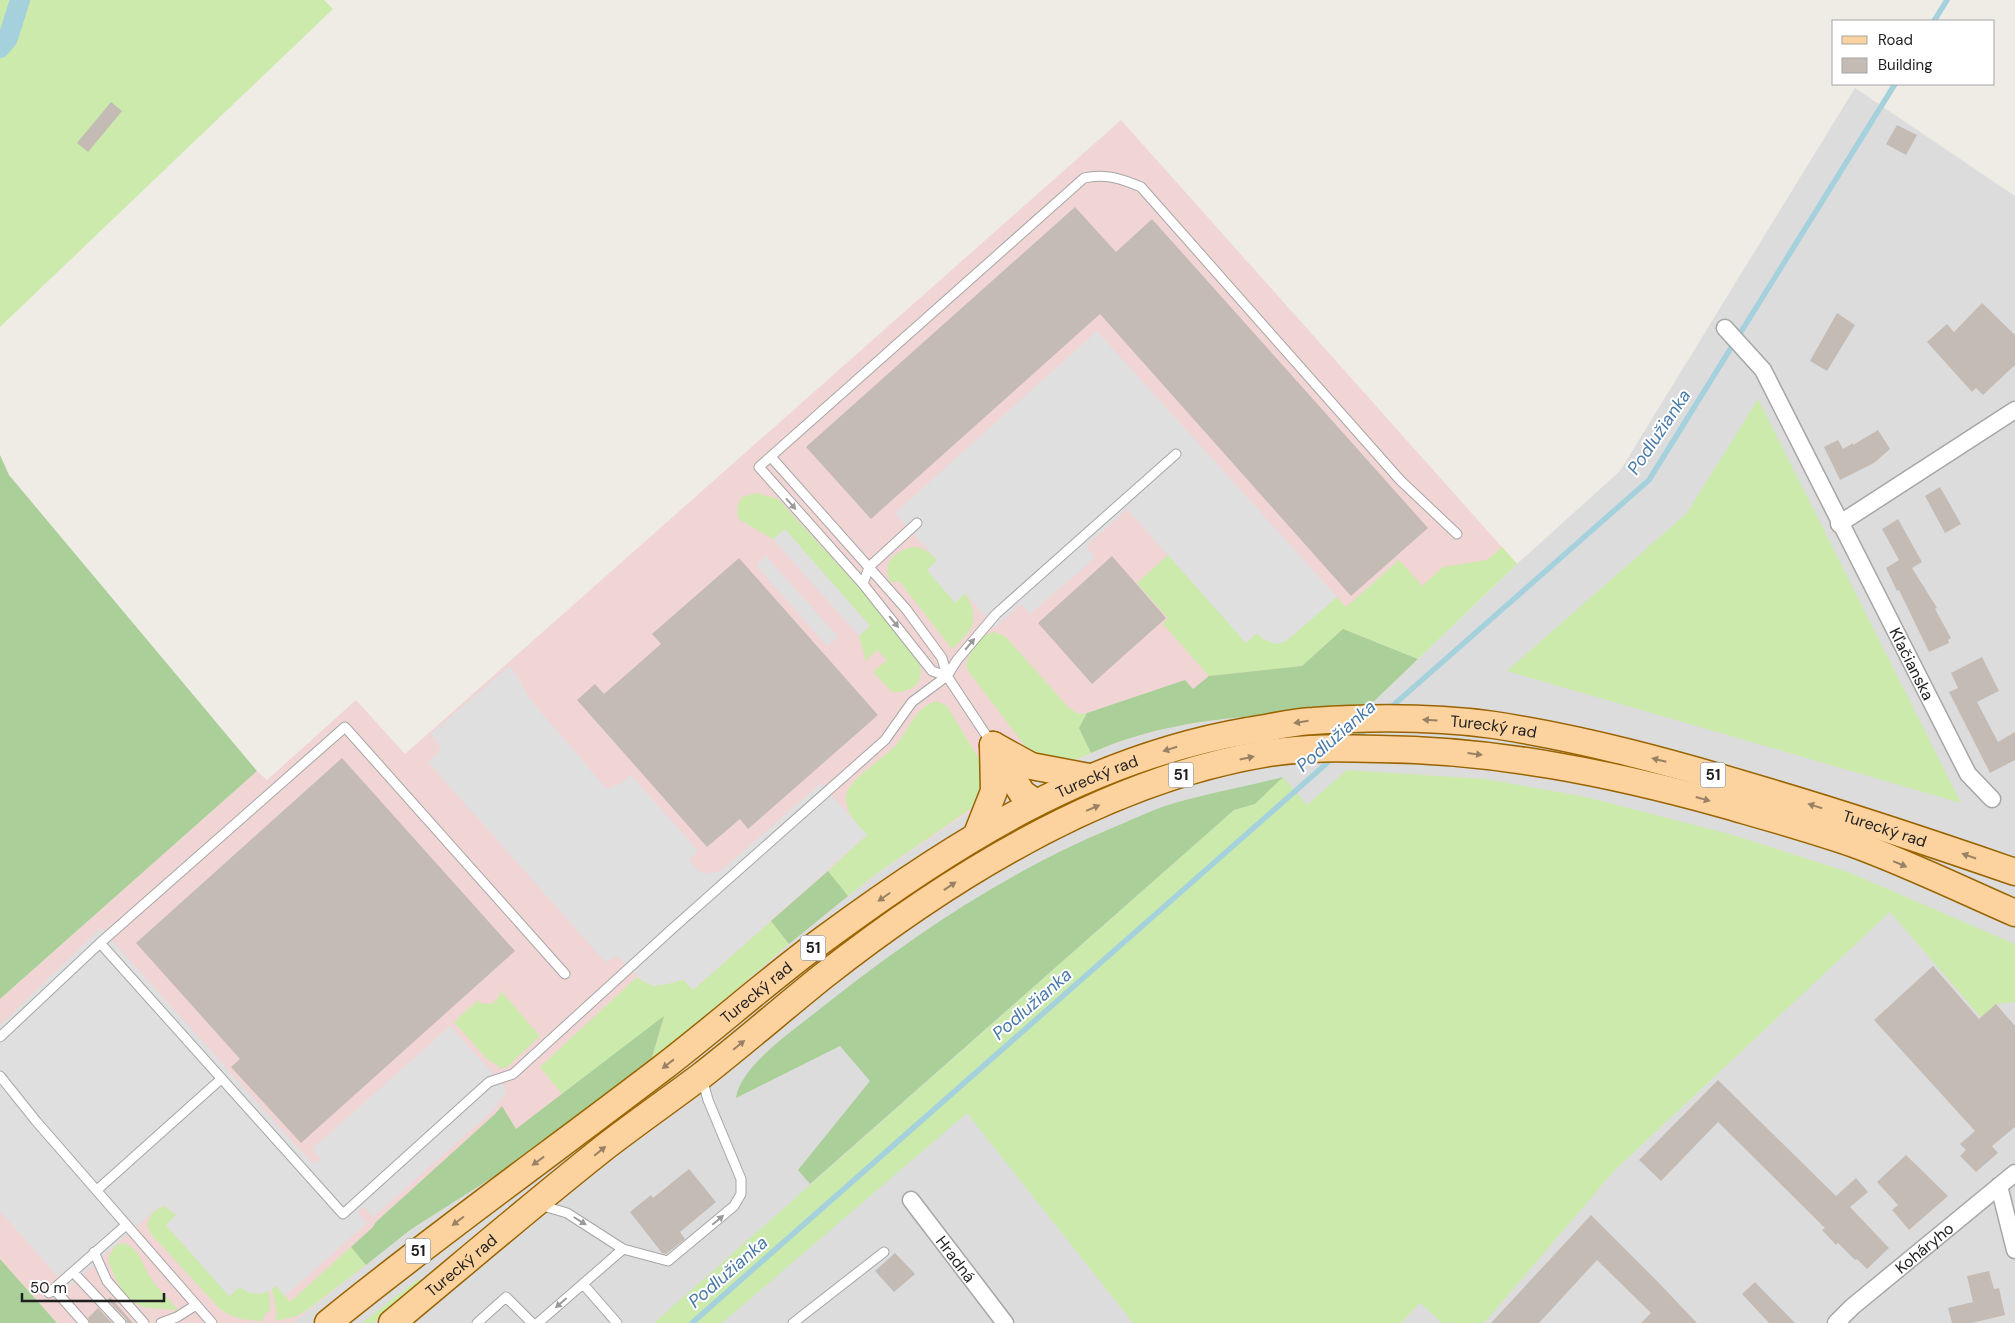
<svg xmlns="http://www.w3.org/2000/svg" width="2015" height="1323" font-family="'DM Sans',sans-serif">
  <style>
    .residential { fill: #dddcdc }
    .commercial { fill: #f0d5d4 }
    .grass { fill: #cbeaab }
    .forest { fill: #aacf99 }
    .parking { fill: #dfdfdf }
    .lines { fill: none; stroke-linecap: round; stroke-linejoin: round }
    .stream { stroke: #a5d1dd; stroke-width: 5.5 }
    .canal { stroke: #a5d1dd; stroke-width: 20 }
    .building { fill: #c4bbb4 }
    .service-casing { stroke: #a6a6a6; stroke-width: 11 }
    .minor-casing { stroke: #a6a6a6; stroke-width: 19 }
    .primary-casing { stroke: #996400; stroke-width: 29 }
    .service { stroke: #fff; stroke-width: 9 }
    .minor { stroke: #fff; stroke-width: 16 }
    .primary { stroke: #fcd29e; stroke-width: 26 }
    .oneway { fill: #9a9a9a }
    .oneway2 { fill: #998165 }
    .labels { text-anchor: middle; stroke-width: 4; stroke-linejoin: round; paint-order: stroke }
    .shield { fill: #fff; stroke: #626262; stroke-width: 1 }
    .shield-label { font-size: 15px; font-weight: bold; fill: #1f1f1f }
    .street-label { font-size: 16px; fill: #1f1f1f; stroke: #fff }
    .water-label { font-size: 18px; font-style: italic; fill: #4879a7; stroke: #fff }
  </style>
  <rect width="100%" height="100%" fill="#efece5"/>
  <path class="residential" d="M1855 88 2015 196V1323H292L410 1230 512 1165 650 1064 812 924 876 874 969 812 1109 745 1169 727 1238 717 1365 710 1517 564 1620 471Z"/>
  <path class="commercial" d="M1121 120 1517 564 1238 717 1169 727 1109 745 969 812 876 874 812 924 650 1064 512 1165 410 1230 292 1323H57L0 1259V999L257 771 267 780 356 700 405 754Z"/>
  <path class="grass" d="M0 0H324L333 9 0 327Z
    M1758 399 1961 803 1507 671 1687 513Z
    M756 493 778 499C821 547 867 593 905 644 909 650 919 659 920 666 924 687 908 692 892 692L873 672 887 660 877 650 866 661 859 636 870 626 785 530 773 539 740 520C735 512 738 505 742 497Z
    M912 547C923 547 930 552 937 561L927 570 955 602 965 593C981 621 973 629 952 649L900 582H891C881 563 894 552 912 547Z
    M1502 547 1517 564 1418 659 1343 629 1302 666 1209 676 1163 624 1168 618 1137 583 1168 555 1246 642 1257 633 1263 639 1286 641 1337 597 1346 607 1399 560 1422 586 1443 567 1487 560Z
    M993 632 1005 636 1068 707 1078 714 1087 713 1079 728 1091 753 1067 764 1041 756 1025 746 966 668C969 652 977 637 993 632Z
    M936 701 947 706 985 769 979 803 876 874 848 896 828 871 867 835C856 823 842 810 847 792 852 778 884 758 895 746 909 731 914 708 936 701Z
    M1347 770 1485 779 1586 797 1733 835 1848 872 2015 944V1002L1996 1004 1981 1017 1890 912 1615 1170 1484 1323H1442L1420 1303 1401 1323H1133L967 1113 722 1323H654L1234 810 1255 804 1283 777 1307 805Z
    M771 921 789 944 650 1064 664 1017 562 1094 540 1067 637 977 644 982 684 980 693 990Z
    M500 990 540 1036 508 1066 501 1069 496 1064 489 1061 454 1022 478 1000 480 1003 492 1004 500 996Z
    M165 1206 176 1215 166 1225 230 1296 240 1287C250 1294 257 1295 269 1291L270 1310 264 1315 263 1321C245 1320 233 1319 219 1308L151 1234 147 1224C151 1214 154 1209 165 1206Z
    M123 1243C140 1247 143 1268 152 1280 160 1291 170 1300 179 1311 170 1309 150 1309 144 1307 125 1301 112 1275 108 1258L115 1246Z
    M351 1247 366 1265 307 1310 297 1316 275 1321 277 1313 272 1288 276 1285 290 1302Z
    M418 1279 421 1282 373 1323H362Z"/>
  <path class="forest" d="M0 455 9 475 257 771 0 999Z
    M1343 629 1418 659 1365 710C1272 715 1177 714 1091 753L1079 728 1087 713 1185 680 1193 689 1209 676 1302 666Z
    M1283 777 1255 804 1234 810 810 1184 798 1170 870 1081 840 1046 736 1098C740 1068 788 1034 811 1016 904 941 1002 874 1112 828 1130 821 1147 812 1165 806 1203 794 1244 787 1283 777Z
    M828 871 848 896 789 944 771 921Z
    M664 1016 650 1064 512 1165 410 1230 366 1265 351 1247 372 1228 376 1222 495 1114 502 1106 516 1129Z
    M0 1259 57 1323H0Z"/>
  <path class="parking" d="M1097 331 1337 597 1286 641 1275 644 1263 639 1257 633 1246 643 1127 509 1086 546 1095 558 1030 614 1021 604 995 628 965 593 955 603 927 570 937 560 895 513Z
    M785 529 870 626 859 636 773 539Z
    M766 556 838 637 827 646 756 565Z
    M509 666 518 677 529 698 607 789 621 783 631 775 698 851 689 859 697 870 705 873H714L722 870 821 783 867 835 693 990 684 980 667 984 653 986 644 982 618 957H614L606 963 428 762 438 753 440 746 431 734Z
    M101 928 309 1160 314 1163 321 1160 312 1149 450 1026 505 1087V1094L491 1112 373 1217 364 1207 357 1212 367 1223 285 1296 276 1286 269 1291 259 1294 247 1292 240 1287 229 1296 166 1225 176 1215 165 1206 157 1208 68 1288 0 1211V1025Z"/>
  <g class="lines">
    <path class="stream" d="M1934 21 1947 0
      M1389 709 1649 480 1895 84
      M1353 740 1369 727
      M692 1323 1335 756"/>
    <path class="canal" d="M0 48 8 38 20 0"/>
  </g>
  <path class="building" d="M111 102 122 111 88 152 77 143Z
    M1897 125 1917 135 1906 155 1886 144Z
    M1075 207 1116 252 1152 219 1428 528 1351 596 1100 314 871 519 806 447Z
    M1982 303 2015 335V365L1983 395 1976 388 1972 392 1927 342 1947 324 1954 332Z
    M1837 313 1855 325 1827 371 1810 361Z
    M1878 430 1890 449 1874 463 1840 480 1824 447 1838 440 1843 449 1853 443V445Z
    M1940 487 1961 524 1945 533 1925 496Z
    M1898 519 1922 562 1912 568 1937 608 1935 609 1951 638 1948 640 1949 643 1929 652 1899 590 1897 591 1886 568 1899 560 1882 529Z
    M1112 556 1166 618 1092 684 1038 623Z
    M739 558 878 715 748 829 740 819 707 847 577 700 595 684 604 694 661 644 652 634Z
    M1982 657 1999 691 1977 702 1998 742 2015 732V760L1990 773 1949 692 1958 688 1951 673Z
    M342 758 515 951 301 1143 231 1067 240 1059 136 943Z
    M1933 966 1979 1019 1996 1004 2015 1026V1127L1992 1146 1998 1153 1976 1172 1960 1156 1966 1150 1960 1144 1975 1131 1874 1020Z
    M1718 1080 1836 1196 1856 1178 1868 1192 1850 1207 1889 1248 1867 1269 1857 1259 1855 1260 1838 1243 1836 1245 1822 1230 1825 1228 1718 1122 1661 1181 1639 1160Z
    M1906 1155 1948 1196 1909 1230 1892 1210 1898 1205 1877 1182Z
    M689 1169 716 1202 680 1232 685 1239 666 1254 662 1253 630 1212 651 1195 653 1198Z
    M1591 1215 1656 1280 1697 1323H1641L1651 1313 1597 1260 1539 1323H1491Z
    M895 1253 915 1274 894 1292 875 1271Z
    M1989 1271 1994 1289 1999 1288 2005 1315 1972 1323H1952L1948 1308 1973 1302 1967 1276Z
    M1755 1282 1795 1323H1769L1742 1294Z
    M110 1297 133 1323H127L126 1319 108 1300Z
    M98 1308 112 1323H90L88 1318Z"/>
  <g class="lines">
    <g class="service-casing">
      <path id="service" d="M771 457 906 609 942 658 947 676 992 744
        M863 584 869 567 917 523
        M947 676 932 671 863 584 759 467 1084 178C1106 173 1122 179 1141 187L1400 480 1457 534
        M100 943 345 727 565 974
        M0 1037 100 943 343 1214 489 1082 513 1074 672 929 885 740 912 702 947 676 957 660 996 614 1176 454
        M0 1076 36 1121 212 1323
        M97 1190 221 1079
        M540 1205 567 1213 623 1249 668 1261 734 1206 741 1194V1179L708 1100 702 1078
        M94 1252 107 1281 144 1323
        M73 1272 121 1323
        M583 1284 617 1323
        M54 1289 84 1323
        M49 1293 126 1225
        M161 1323 177 1317 196 1305
        M477 1323 506 1297 532 1323
        M538 1323 623 1249
        M793 1323 884 1252"/>
    </g>
    <g class="minor-casing">
      <g id="minor">
        <path id="s1" d="M1725 328 1763 370 1968 774 1992 799"/>
        <path d="M1839 524 2015 410"/>
        <path d="M1999 1186 2015 1250"/>
        <path id="s2" d="M911 1200 1005 1323"/>
        <path id="s3" d="M1836 1323 1852 1307 2015 1173"/>
      </g>
    </g>
    <g class="primary-casing">
      <g id="primary">
        <path d="M993 745 1031 766 1089 777"/>
        <path d="M994 748 1022 793 1036 803"/>
        <path d="M977 834 994 791 993 745"/>
        <path id="s4" d="M328 1323C436 1235 550 1154 661 1069 716 1027 768 980 824 939 954 843 1086 759 1247 731 1269 728 1291 722 1313 721 1372 717 1435 717 1494 725 1585 739 1673 763 1762 790 1847 815 1931 843 2015 872"/>
        <path id="s5" d="M392 1323C463 1264 533 1204 605 1147 636 1123 669 1100 701 1076 742 1044 781 1010 822 977 949 877 1107 779 1269 753 1306 747 1342 748 1379 749 1496 750 1610 773 1722 804 1767 817 1811 829 1854 844 1909 864 1962 890 2015 913"/>
      </g>
    </g>
    <use href="#service" class="service"/>
    <use href="#minor" class="minor"/>
    <use href="#primary" class="primary"/>
  </g>
  <defs><path id="oneway-solid" d="M-6-.8H1V-3.2L6.5 0L1 3.2V.8H-6Z" transform="scale(1.25)"/></defs>
  <g class="oneway">
    <use href="#oneway-solid" transform="translate(791 504) rotate(48)"/>
    <use href="#oneway-solid" transform="translate(894 622) rotate(51)"/>
    <use href="#oneway-solid" transform="translate(970 644) rotate(-50)"/>
    <use href="#oneway-solid" transform="translate(718 1220) rotate(-40)"/>
    <use href="#oneway-solid" transform="translate(580 1221) rotate(32)"/>
    <use href="#oneway-solid" transform="translate(561 1303) rotate(139)"/>
  </g>
  <g class="oneway2">
    <use href="#oneway-solid" transform="translate(1430 720) rotate(-177)"/>
    <use href="#oneway-solid" transform="translate(1301 722) rotate(171)"/>
    <use href="#oneway-solid" transform="translate(1170 749) rotate(162)"/>
    <use href="#oneway-solid" transform="translate(1475 754) rotate(7)"/>
    <use href="#oneway-solid" transform="translate(1247 758) rotate(-12)"/>
    <use href="#oneway-solid" transform="translate(1659 760) rotate(-166)"/>
    <use href="#oneway-solid" transform="translate(1703 799) rotate(16)"/>
    <use href="#oneway-solid" transform="translate(1815 806) rotate(-163)"/>
    <use href="#oneway-solid" transform="translate(1093 808) rotate(-23)"/>
    <use href="#oneway-solid" transform="translate(1969 856) rotate(-161)"/>
    <use href="#oneway-solid" transform="translate(1900 864) rotate(23)"/>
    <use href="#oneway-solid" transform="translate(950 886) rotate(-34)"/>
    <use href="#oneway-solid" transform="translate(884 897) rotate(145)"/>
    <use href="#oneway-solid" transform="translate(739 1045) rotate(-39)"/>
    <use href="#oneway-solid" transform="translate(668 1064) rotate(142)"/>
    <use href="#oneway-solid" transform="translate(600 1151) rotate(-39)"/>
    <use href="#oneway-solid" transform="translate(538 1161) rotate(144)"/>
    <use href="#oneway-solid" transform="translate(458 1221) rotate(143)"/>
  </g>
  <g class="labels">
    <g class="shield">
      <rect x="1168.5" y="762.5" width="25" height="25" rx="4"/>
      <rect x="1700.5" y="762.5" width="25" height="25" rx="4"/>
      <rect x="800.5" y="935.5" width="25" height="25" rx="4"/>
      <rect x="405.5" y="1238.5" width="25" height="25" rx="4"/>
    </g>
    <g class="shield-label">
      <text x="1181" y="780">51</text>
      <text x="1713" y="780">51</text>
      <text x="813" y="953">51</text>
      <text x="418" y="1256">51</text>
    </g>
    <g class="street-label">
      <text dy="6" stroke="none"><textPath href="#s1" startOffset="386">Kľačianska</textPath></text>
      <text dy="6" stroke="none"><textPath href="#s4" startOffset="1351">Turecký rad</textPath></text>
      <text dy="6" stroke="none"><textPath href="#s4" startOffset="946">Turecký rad</textPath></text>
      <text dy="6" stroke="none"><textPath href="#s4" startOffset="1756">Turecký rad</textPath></text>
      <text dy="6" stroke="none"><textPath href="#s4" startOffset="541">Turecký rad</textPath></text>
      <text dy="6" stroke="none"><textPath href="#s3" startOffset="116">Koháryho</textPath></text>
      <text dy="6" stroke="none"><textPath href="#s2" startOffset="74">Hradná</textPath></text>
      <text dy="6" stroke="none"><textPath href="#s5" startOffset="90">Turecký rad</textPath></text>
    </g>
    <g class="water-label">
      <text transform="translate(1659 432) rotate(-56)" y="6">Podlužianka</text>
      <text transform="translate(1336 736) rotate(-41)" y="6">Podlužianka</text>
      <text transform="translate(1032 1004) rotate(-41)" y="6">Podlužianka</text>
      <text transform="translate(728 1272) rotate(-41)" y="6">Podlužianka</text>
    </g>
  </g>
  <rect x="1832" y="20" width="162" height="65" fill="#ffffff" stroke="#a5a5a5"/>
  <rect x="1842" y="36" width="25" height="8" fill="#fcd29e" stroke="#a5a5a5"/>
  <text x="1878" y="45" font-size="15" fill="#1f1f1f">Road</text>
  <rect x="1842" y="58" width="25" height="15" fill="#c4bbb4" stroke="#a5a5a5"/>
  <text x="1878" y="70" font-size="15" fill="#1f1f1f">Building</text>
  <path d="M22 1293v8h142v-8" fill="none" stroke="#1f1f1f" stroke-width="2.5"/>
  <text x="30" y="1293" font-size="15" fill="#1f1f1f" stroke="#ffffff" stroke-width="4" paint-order="stroke">50 m</text>
</svg>
